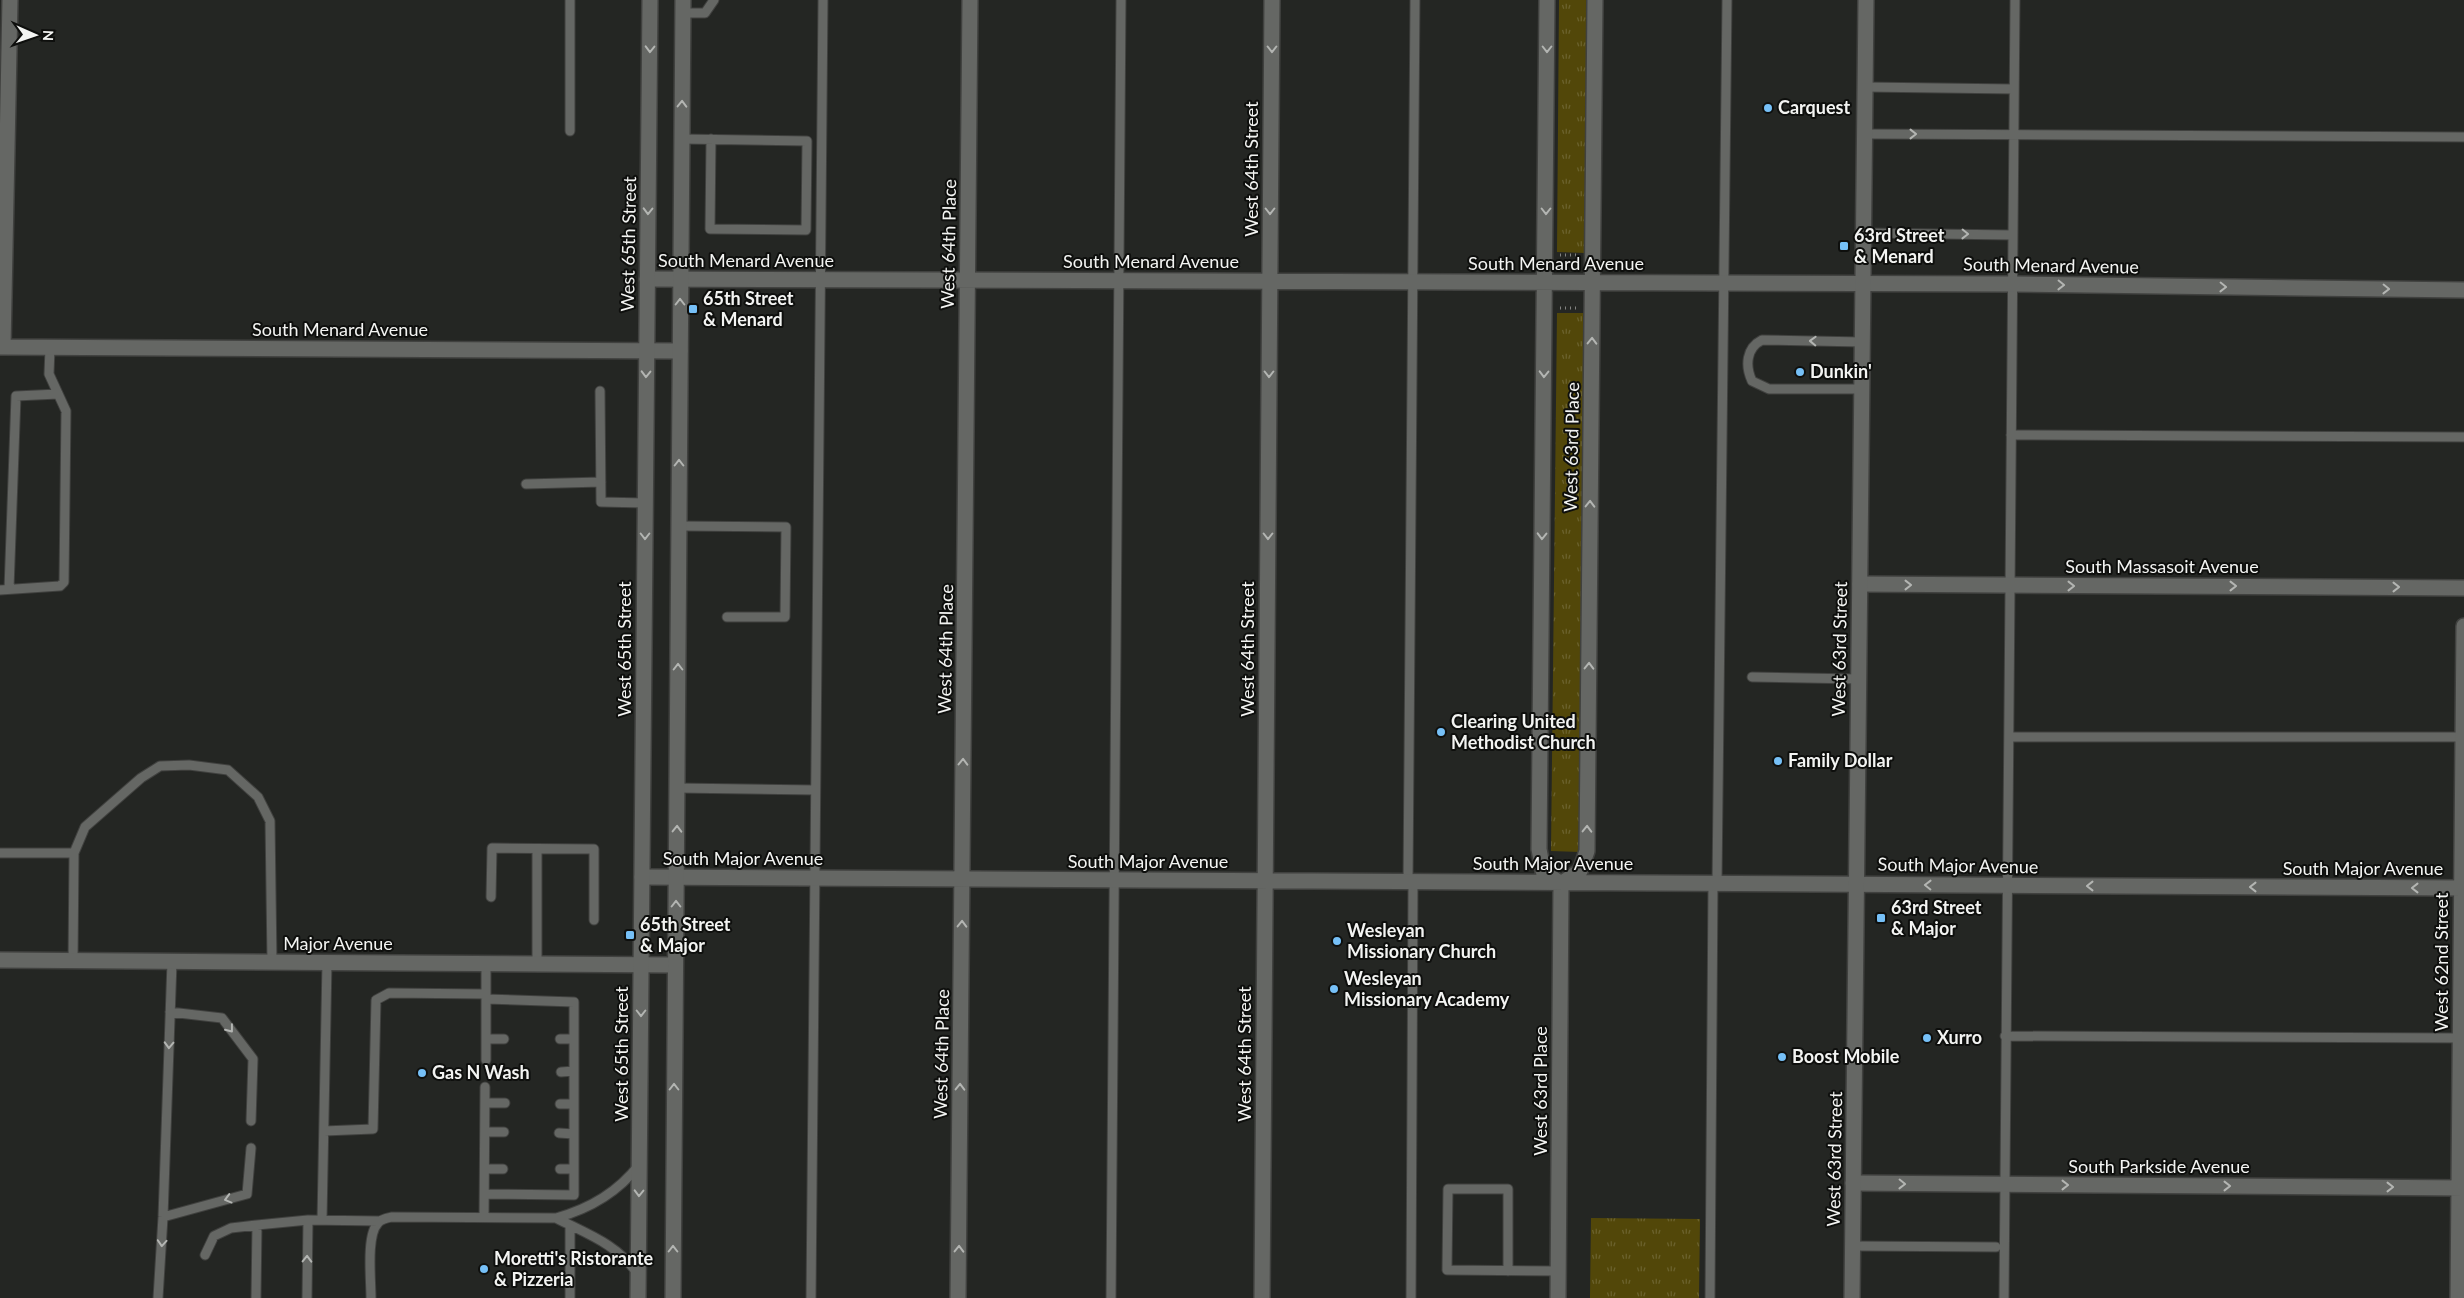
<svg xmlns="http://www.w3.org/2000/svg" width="2464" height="1298" font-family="Lato,sans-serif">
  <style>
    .grass { fill: url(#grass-tufts) }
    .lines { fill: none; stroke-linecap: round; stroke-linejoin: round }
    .lane-casing { stroke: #40413f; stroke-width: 11 }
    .street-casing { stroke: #40413f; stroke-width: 18 }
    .secondary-casing { stroke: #40413f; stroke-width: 18 }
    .path { stroke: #838482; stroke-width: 3; stroke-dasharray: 1 4; stroke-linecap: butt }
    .lane { stroke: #656764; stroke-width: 9 }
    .street { stroke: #656764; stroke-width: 15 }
    .secondary { stroke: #656764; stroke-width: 15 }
    .oneway { stroke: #b3b5b2 }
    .poi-dot { fill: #76c0f7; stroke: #0e0f0d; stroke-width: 2 }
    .labels { text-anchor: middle; stroke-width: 4; stroke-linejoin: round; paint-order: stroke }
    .poi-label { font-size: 18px; font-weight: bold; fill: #f3f4f2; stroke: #0e0f0d; text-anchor: start }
    .street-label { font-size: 18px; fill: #f3f4f2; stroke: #0e0f0d }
  </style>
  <defs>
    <pattern id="grass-tufts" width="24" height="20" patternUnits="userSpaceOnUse" patternTransform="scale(1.25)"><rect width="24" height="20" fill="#524709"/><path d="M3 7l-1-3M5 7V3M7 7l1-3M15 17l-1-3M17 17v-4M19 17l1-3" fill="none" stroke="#6b622d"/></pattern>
  </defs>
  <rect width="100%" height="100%" fill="#242623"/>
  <path class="grass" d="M1559 0H1587L1585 253 1557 252Z
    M1557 313H1586L1580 852 1551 851Z
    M1591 1218 1700 1219 1699 1298H1590Z"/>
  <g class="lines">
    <g class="lane-casing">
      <path id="lane" d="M683 13H705L714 0
        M1865 87 2014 89
        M570 131V0
        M1865 134 2464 137
        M682 139 807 141 806 230 710 229 711 139
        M1863 233 2013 235
        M1862 389H1769L1752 381C1745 366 1746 348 1762 340L1862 342
        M600 391 601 502 645 503
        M2011 435 2464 437
        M526 484 601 482
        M679 526 786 527 785 617H727
        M9 589 16 396 58 394
        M0 590 60 586 64 582 66 411 49 374 50 348
        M1752 677 1859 679
        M2009 737H2464
        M677 788 815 790
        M0 853H74
        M1408 883 1415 0
        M1717 883 1727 0
        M491 897 492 848 594 849V920
        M73 961 74 853 85 827 141 778 160 766 189 765 228 770 258 797 270 821 272 962
        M537 964V849
        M170 1012 222 1018 253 1059 251 1121
        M2005 1036 2463 1038
        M486 1039H504
        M560 1039H574
        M486 1060V963
        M561 1072 574 1071
        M485 1103H505
        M560 1104H574
        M324 1131 373 1129 376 1000 389 993 486 994
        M485 1132H504
        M559 1133 574 1134
        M485 1169H503
        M560 1169H574
        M485 1194 574 1195V1002L486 999
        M163 1217 247 1194 251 1148
        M484 1217 485 1087
        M556 1218C587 1234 617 1244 637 1273
        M322 1220 327 962
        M1853 1246 1996 1247
        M205 1255 214 1236 231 1228 257 1225
        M1508 1271V1189H1448L1447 1270 1558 1271
        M158 1298 163 1217 172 962
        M256 1298 257 1225 308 1220 379 1221
        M307 1298 308 1220
        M371 1298C371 1280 366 1235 378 1223 381 1219 387 1218 392 1217L556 1218C589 1209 618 1192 639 1165
        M570 1298V1225
        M811 1298 823 0
        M1111 1298 1121 0
        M1411 1298 1413 883
        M1710 1298 1713 883
        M2004 1298 2015 0"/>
    </g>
    <g class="street-casing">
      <path id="street" d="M1547 0 1539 849 1543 871 1561 884
        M647 279 2012 284 2464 290
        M0 347 680 351
        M3 347 10 0
        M1860 584 2464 588
        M642 877 2464 888
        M1561 884 1580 871 1587 851 1595 0
        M0 960 675 965
        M1853 1183 2464 1188
        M958 1298 970 0
        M1262 1298 1272 0
        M1558 1298 1561 884
        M2458 1298 2464 626"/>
    </g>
    <g class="secondary-casing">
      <path id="secondary" d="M638 1298 650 0
        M673 1298 683 0
        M1852 1298 1866 0"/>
    </g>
    <path class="path" d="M1560 255H1576
      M1560 308H1576"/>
    <use href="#lane" class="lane"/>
    <use href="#street" class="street"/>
    <use href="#secondary" class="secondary"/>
  </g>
  <defs><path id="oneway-chevron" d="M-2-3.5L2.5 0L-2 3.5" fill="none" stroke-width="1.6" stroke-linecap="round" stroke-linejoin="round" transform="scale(1.25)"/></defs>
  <g class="oneway">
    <use href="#oneway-chevron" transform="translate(650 49) rotate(91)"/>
    <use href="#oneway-chevron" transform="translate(1272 49) rotate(90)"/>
    <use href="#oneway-chevron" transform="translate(1547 49) rotate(90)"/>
    <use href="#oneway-chevron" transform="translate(682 104) rotate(-89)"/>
    <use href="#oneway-chevron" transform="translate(1913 134)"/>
    <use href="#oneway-chevron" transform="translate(648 211) rotate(91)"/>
    <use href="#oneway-chevron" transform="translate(1270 211) rotate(90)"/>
    <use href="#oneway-chevron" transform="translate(1546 211) rotate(90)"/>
    <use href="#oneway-chevron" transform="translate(1965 234) rotate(1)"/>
    <use href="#oneway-chevron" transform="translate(2061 285) rotate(1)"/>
    <use href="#oneway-chevron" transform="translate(2223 287) rotate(1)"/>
    <use href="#oneway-chevron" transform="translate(2386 289) rotate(1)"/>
    <use href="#oneway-chevron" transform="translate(680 302) rotate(-90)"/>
    <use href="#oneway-chevron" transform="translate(1592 341) rotate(-89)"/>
    <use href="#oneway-chevron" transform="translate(1813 341) rotate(-178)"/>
    <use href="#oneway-chevron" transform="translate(646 374) rotate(91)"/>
    <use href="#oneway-chevron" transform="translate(1269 374) rotate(90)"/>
    <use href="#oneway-chevron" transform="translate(1544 374) rotate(91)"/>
    <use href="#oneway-chevron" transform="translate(679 463) rotate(-90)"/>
    <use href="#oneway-chevron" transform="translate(1590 504) rotate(-89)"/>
    <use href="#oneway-chevron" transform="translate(645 536) rotate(90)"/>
    <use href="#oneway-chevron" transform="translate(1268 536) rotate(90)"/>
    <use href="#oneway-chevron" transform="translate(1542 536) rotate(91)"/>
    <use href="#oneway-chevron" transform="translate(1908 585)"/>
    <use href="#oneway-chevron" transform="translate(2071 586)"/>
    <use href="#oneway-chevron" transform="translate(2233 586)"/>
    <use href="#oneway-chevron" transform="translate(2396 587)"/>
    <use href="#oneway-chevron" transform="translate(1589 666) rotate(-89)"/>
    <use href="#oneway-chevron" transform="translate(678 667) rotate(-90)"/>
    <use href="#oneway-chevron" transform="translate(963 762) rotate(-89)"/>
    <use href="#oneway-chevron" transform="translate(677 829) rotate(-89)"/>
    <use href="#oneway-chevron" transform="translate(1587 829) rotate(-89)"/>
    <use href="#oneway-chevron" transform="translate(1928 885) rotate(-179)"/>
    <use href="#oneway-chevron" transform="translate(2090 886) rotate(-180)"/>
    <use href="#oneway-chevron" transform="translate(2253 887) rotate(-180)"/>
    <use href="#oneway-chevron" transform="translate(2415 888) rotate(-180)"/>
    <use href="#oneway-chevron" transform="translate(676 904) rotate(-90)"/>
    <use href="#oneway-chevron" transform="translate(962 924) rotate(-89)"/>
    <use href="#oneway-chevron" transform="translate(641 1013) rotate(90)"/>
    <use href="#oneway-chevron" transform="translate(230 1029) rotate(52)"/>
    <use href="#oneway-chevron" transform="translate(169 1045) rotate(92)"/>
    <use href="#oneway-chevron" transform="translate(674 1087) rotate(-90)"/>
    <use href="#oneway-chevron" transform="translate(960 1087) rotate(-89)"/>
    <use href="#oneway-chevron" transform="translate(1902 1184) rotate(1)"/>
    <use href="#oneway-chevron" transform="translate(2065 1185)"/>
    <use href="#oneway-chevron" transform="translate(2227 1186)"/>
    <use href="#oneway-chevron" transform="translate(2390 1187)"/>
    <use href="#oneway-chevron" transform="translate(639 1193) rotate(91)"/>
    <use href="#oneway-chevron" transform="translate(228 1199) rotate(165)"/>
    <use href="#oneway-chevron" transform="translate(162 1243) rotate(94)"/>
    <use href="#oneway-chevron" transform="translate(673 1249) rotate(-90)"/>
    <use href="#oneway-chevron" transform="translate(959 1249) rotate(-89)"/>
    <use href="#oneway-chevron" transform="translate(307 1259) rotate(-89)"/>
  </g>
  <g class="poi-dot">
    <circle cx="1768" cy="108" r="5"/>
    <rect x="1839" y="241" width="10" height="10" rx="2.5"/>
    <rect x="688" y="304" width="10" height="10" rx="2.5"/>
    <circle cx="1800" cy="372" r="5"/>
    <circle cx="1441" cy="732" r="5"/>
    <circle cx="1778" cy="761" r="5"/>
    <rect x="1876" y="913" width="10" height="10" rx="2.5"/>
    <rect x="625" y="930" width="10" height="10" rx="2.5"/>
    <circle cx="1337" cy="941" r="5"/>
    <circle cx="1334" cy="989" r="5"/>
    <circle cx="1927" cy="1038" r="5"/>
    <circle cx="1782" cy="1057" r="5"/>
    <circle cx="422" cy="1073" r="5"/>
    <circle cx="484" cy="1269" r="5"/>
  </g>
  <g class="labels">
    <g class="poi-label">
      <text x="1778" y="114">Carquest</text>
      <text x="1854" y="242">63rd Street<tspan x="1854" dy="21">&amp; Menard</tspan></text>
      <text x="703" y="305">65th Street<tspan x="703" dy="21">&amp; Menard</tspan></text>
      <text x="1810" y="378">Dunkin'</text>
      <text x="1451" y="728">Clearing United<tspan x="1451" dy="21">Methodist Church</tspan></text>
      <text x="1788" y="767">Family Dollar</text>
      <text x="1891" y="914">63rd Street<tspan x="1891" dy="21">&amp; Major</tspan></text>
      <text x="640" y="931">65th Street<tspan x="640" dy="21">&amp; Major</tspan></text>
      <text x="1347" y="937">Wesleyan<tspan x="1347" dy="21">Missionary Church</tspan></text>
      <text x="1344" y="985">Wesleyan<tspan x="1344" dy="21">Missionary Academy</tspan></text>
      <text x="1937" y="1044">Xurro</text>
      <text x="1792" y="1063">Boost Mobile</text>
      <text x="432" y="1079">Gas N Wash</text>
      <text x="494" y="1265">Moretti's Ristorante<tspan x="494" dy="21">&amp; Pizzeria</tspan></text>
    </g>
    <g class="street-label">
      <text transform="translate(1252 169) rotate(-90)" y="6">West 64th Street</text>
      <text transform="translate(629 244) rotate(-89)" y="6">West 65th Street</text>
      <text transform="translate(949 244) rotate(-89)" y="6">West 64th Place</text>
      <text x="746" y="267">South Menard Avenue</text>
      <text x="1151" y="268">South Menard Avenue</text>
      <text x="1556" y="270">South Menard Avenue</text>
      <text transform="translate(2051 266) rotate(1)" y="6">South Menard Avenue</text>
      <text x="340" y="336">South Menard Avenue</text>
      <text transform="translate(1572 447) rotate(-89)" y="6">West 63rd Place</text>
      <text x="2162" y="573">South Massasoit Avenue</text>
      <text transform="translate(625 649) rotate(-90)" y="6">West 65th Street</text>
      <text transform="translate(946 649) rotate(-89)" y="6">West 64th Place</text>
      <text transform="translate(1248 649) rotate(-90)" y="6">West 64th Street</text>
      <text transform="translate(1840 649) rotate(-89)" y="6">West 63rd Street</text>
      <text x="743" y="865">South Major Avenue</text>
      <text x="1148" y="868">South Major Avenue</text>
      <text x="1553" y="870">South Major Avenue</text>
      <text transform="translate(1958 866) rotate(1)" y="6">South Major Avenue</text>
      <text x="2363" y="875">South Major Avenue</text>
      <text x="338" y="950">Major Avenue</text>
      <text transform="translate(2442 962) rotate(-90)" y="6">West 62nd Street</text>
      <text transform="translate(622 1054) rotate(-90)" y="6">West 65th Street</text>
      <text transform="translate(942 1054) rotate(-89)" y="6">West 64th Place</text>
      <text transform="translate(1245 1054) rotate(-90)" y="6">West 64th Street</text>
      <text transform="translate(1541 1091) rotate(-90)" y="6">West 63rd Place</text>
      <text transform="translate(1835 1159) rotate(-89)" y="6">West 63rd Street</text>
      <text x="2159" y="1173">South Parkside Avenue</text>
    </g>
  </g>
  <g transform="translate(35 35) rotate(92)" stroke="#0e0f0d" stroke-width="4" paint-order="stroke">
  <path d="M0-4L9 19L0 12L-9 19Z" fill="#f3f4f2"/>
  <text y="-8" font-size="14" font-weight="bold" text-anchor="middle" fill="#f3f4f2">N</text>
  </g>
</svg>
